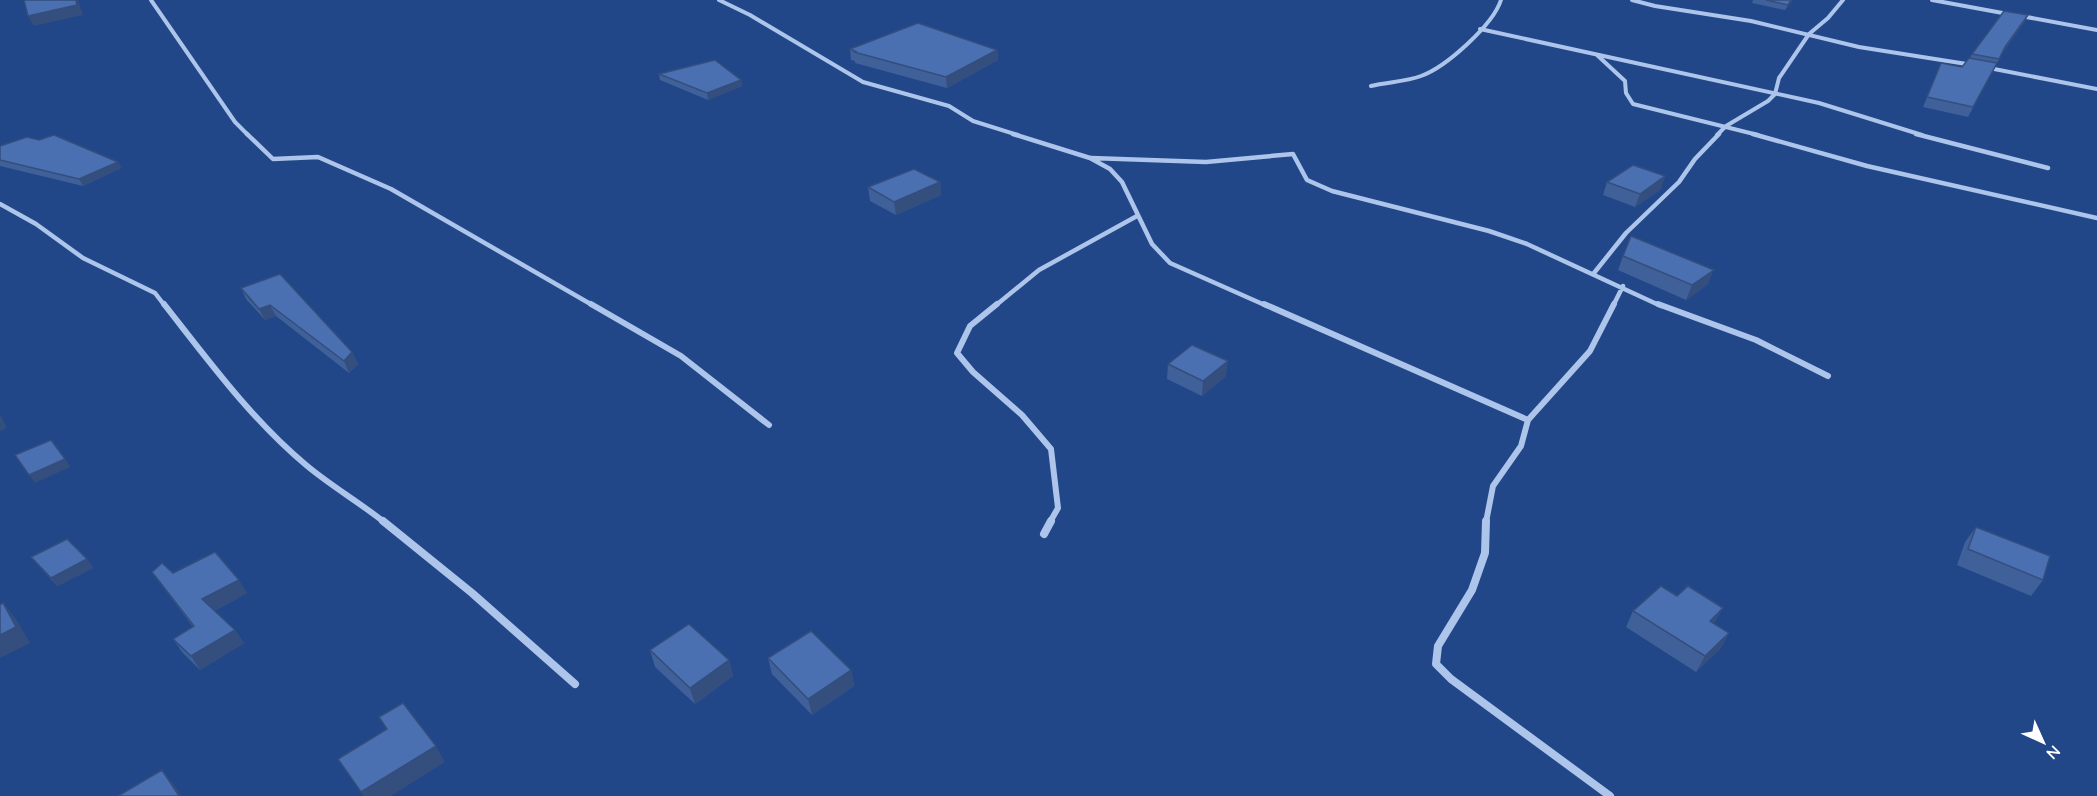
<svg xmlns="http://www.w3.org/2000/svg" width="2097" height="796" font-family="Quicksand,sans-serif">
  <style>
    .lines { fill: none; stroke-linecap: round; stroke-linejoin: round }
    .street-far3 { stroke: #adc4eb; stroke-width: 4 }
    .street-far2 { stroke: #adc4eb; stroke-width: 4.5 }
    .street-far1 { stroke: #adc4eb; stroke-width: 6 }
    .street { stroke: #adc4eb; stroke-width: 8 }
    .wall { fill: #406099 }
    .shaded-wall { fill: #344e7d }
    .building { fill: #4a70b2; stroke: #344e7d; stroke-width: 1.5 }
  </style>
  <rect width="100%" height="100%" fill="#214789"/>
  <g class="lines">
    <path class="street-far3" d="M151 0 235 122 248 135
      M719 0 750 15 863 82 949 106 973 121 1018 135
      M1632 0 1655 6 1751 21 1859 47 1973 65
      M1932 0 2008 14
      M2021 16 2097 30
      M1480 29 1819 103 1922 135
      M1597 55 1625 81 1626 93 1633 104 1758 135
      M1989 68 2097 89
      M1371 86C1387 82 1405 82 1421 76 1446 67 1493 25 1501 0
      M1717 135 1726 126 1768 101 1775 94 1779 78 1809 34 1828 18 1843 0"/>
    <path class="street-far2" d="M247 134 273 159 318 157 391 189 594 306
      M1013 134 1090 158 1110 169 1122 182 1152 244 1170 263 1267 306
      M1753 134 1867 166 2097 218
      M1916 134 2048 168
      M1091 158 1206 162 1293 154 1307 180 1332 191 1489 231 1527 244 1661 306
      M0 204 36 224 83 258 155 293 165 306
      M1594 273 1626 233 1679 182 1695 159 1719 134
      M995 306 1039 270 1137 216
      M1613 306 1623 286"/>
    <path class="street-far1" d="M164 304C208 360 251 419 306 465 331 486 359 502 384 522
      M591 304 681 356 769 425
      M997 304 970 326 957 353 973 372 1022 415 1051 449 1058 508 1050 522
      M1264 304 1528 420
      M1658 304 1756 340 1828 376
      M1486 522 1493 486 1521 446 1528 420 1590 351 1614 304"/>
    <path class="street" d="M383 521 472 593 575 684
      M1486 521 1485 553 1472 590 1438 646 1436 664 1451 679 1610 796
      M1044 534 1051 521"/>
  </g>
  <path class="wall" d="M1753 0H1793L1785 10 1752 3Z
    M2025 21 2003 52 1968 117 1923 107 1941 63 1962 67 1970 58 1972 54Z
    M850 49 997 50 998 60 947 88 855 63V61L851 60Z
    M659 74 741 80 742 86 708 100 660 80Z
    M0 146 118 162 121 168 83 186 0 166Z
    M1665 176 1660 190 1635 207 1603 195 1607 182Z
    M940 182 941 195 896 215 870 201 868 187Z
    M1623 256 1708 284 1686 300 1618 270Z
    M241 288 352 352 358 364 349 373 276 316 265 320 246 299Z
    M1168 364 1226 376 1202 396 1167 379Z
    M1976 527 2043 580 2031 596 1957 565 1965 542Z
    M31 557 87 559 93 568 57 586Z
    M152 572 173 573 247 593 214 611 235 630 244 643 200 670 182 652 173 639 193 627Z
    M1633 611 1714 624 1729 633 1720 649 1696 672 1626 627Z
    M650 650 729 660 733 676 695 704 655 667Z
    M768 658 851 670 854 686 812 715 772 674Z"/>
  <path class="shaded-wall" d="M76 0H78L83 15 34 26 28 16Z
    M1791 0H1793L1785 10Z
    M2028 15 2025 21 2002 53 2005 47Z
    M997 50 998 60 947 88 946 77Z
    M741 80 742 86 708 100 707 93Z
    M118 162 121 168 83 186 79 179Z
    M1665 176 1660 190 1635 207 1640 194Z
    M940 182 941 195 896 215 894 202Z
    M1714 270 1708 284 1686 300 1692 285Z
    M270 305 276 316 265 320 259 309Z
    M352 352 358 364 349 373 344 361Z
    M1228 361 1226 376 1202 396 1203 381Z
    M0 414 7 428 0 431Z
    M65 459 70 467 35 483 29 475Z
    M87 559 93 568 57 586 51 578Z
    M239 580 247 593 210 613 202 599Z
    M3 603 16 619 30 643 0 658V635Z
    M1723 608 1714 624 1710 621Z
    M235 630 244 643 200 670 191 656Z
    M1729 633 1720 649 1696 672 1705 656Z
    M729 660 733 676 695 704 690 688Z
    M851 670 854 686 812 715 808 699Z
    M436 746 445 762 391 796H363L361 792Z
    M162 770 175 786 181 796H179Z"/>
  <path class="building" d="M24 0H76L77 5 28 16Z
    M1766 0H1791L1788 5Z
    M2004 11 2028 15 2005 47 1999 59 1972 54Z
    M918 23 997 50 946 77 854 52H857L850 49Z
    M1969 58 1997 63 1973 107 1927 97 1941 63 1962 67Z
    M715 60 741 80 707 93 659 74Z
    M54 135 118 162 79 179 0 160V146L27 137 39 140Z
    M1633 165 1665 176 1640 194 1607 182Z
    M914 169 940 182 894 202 868 187Z
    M1631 236 1714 270 1692 285 1623 256Z
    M280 274 352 352 344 361 270 305 259 309 241 288Z
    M1192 345 1228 361 1203 381 1168 364Z
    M51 440 65 459 29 475 15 455Z
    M1976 527 2050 556 2043 580 1968 549Z
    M67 539 87 559 51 578 31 557Z
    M215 552 239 580 202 599 235 630 191 656 173 639 194 626 152 572 162 563 173 573Z
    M1661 586 1677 596 1688 586 1723 608 1710 621 1729 633 1705 656 1633 611Z
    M3 603 16 627 0 635V605Z
    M689 624 729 660 690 688 650 650Z
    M811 631 851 670 808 699 768 658Z
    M403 703 436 746 361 792 338 759 387 729 379 717Z
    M162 770 179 796H118Z"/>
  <g transform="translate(2043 742) rotate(135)" stroke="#214789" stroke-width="4.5" paint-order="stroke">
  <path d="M0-4.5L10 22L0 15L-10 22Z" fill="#ffffff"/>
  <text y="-9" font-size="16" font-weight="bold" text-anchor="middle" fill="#ffffff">N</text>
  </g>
</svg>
